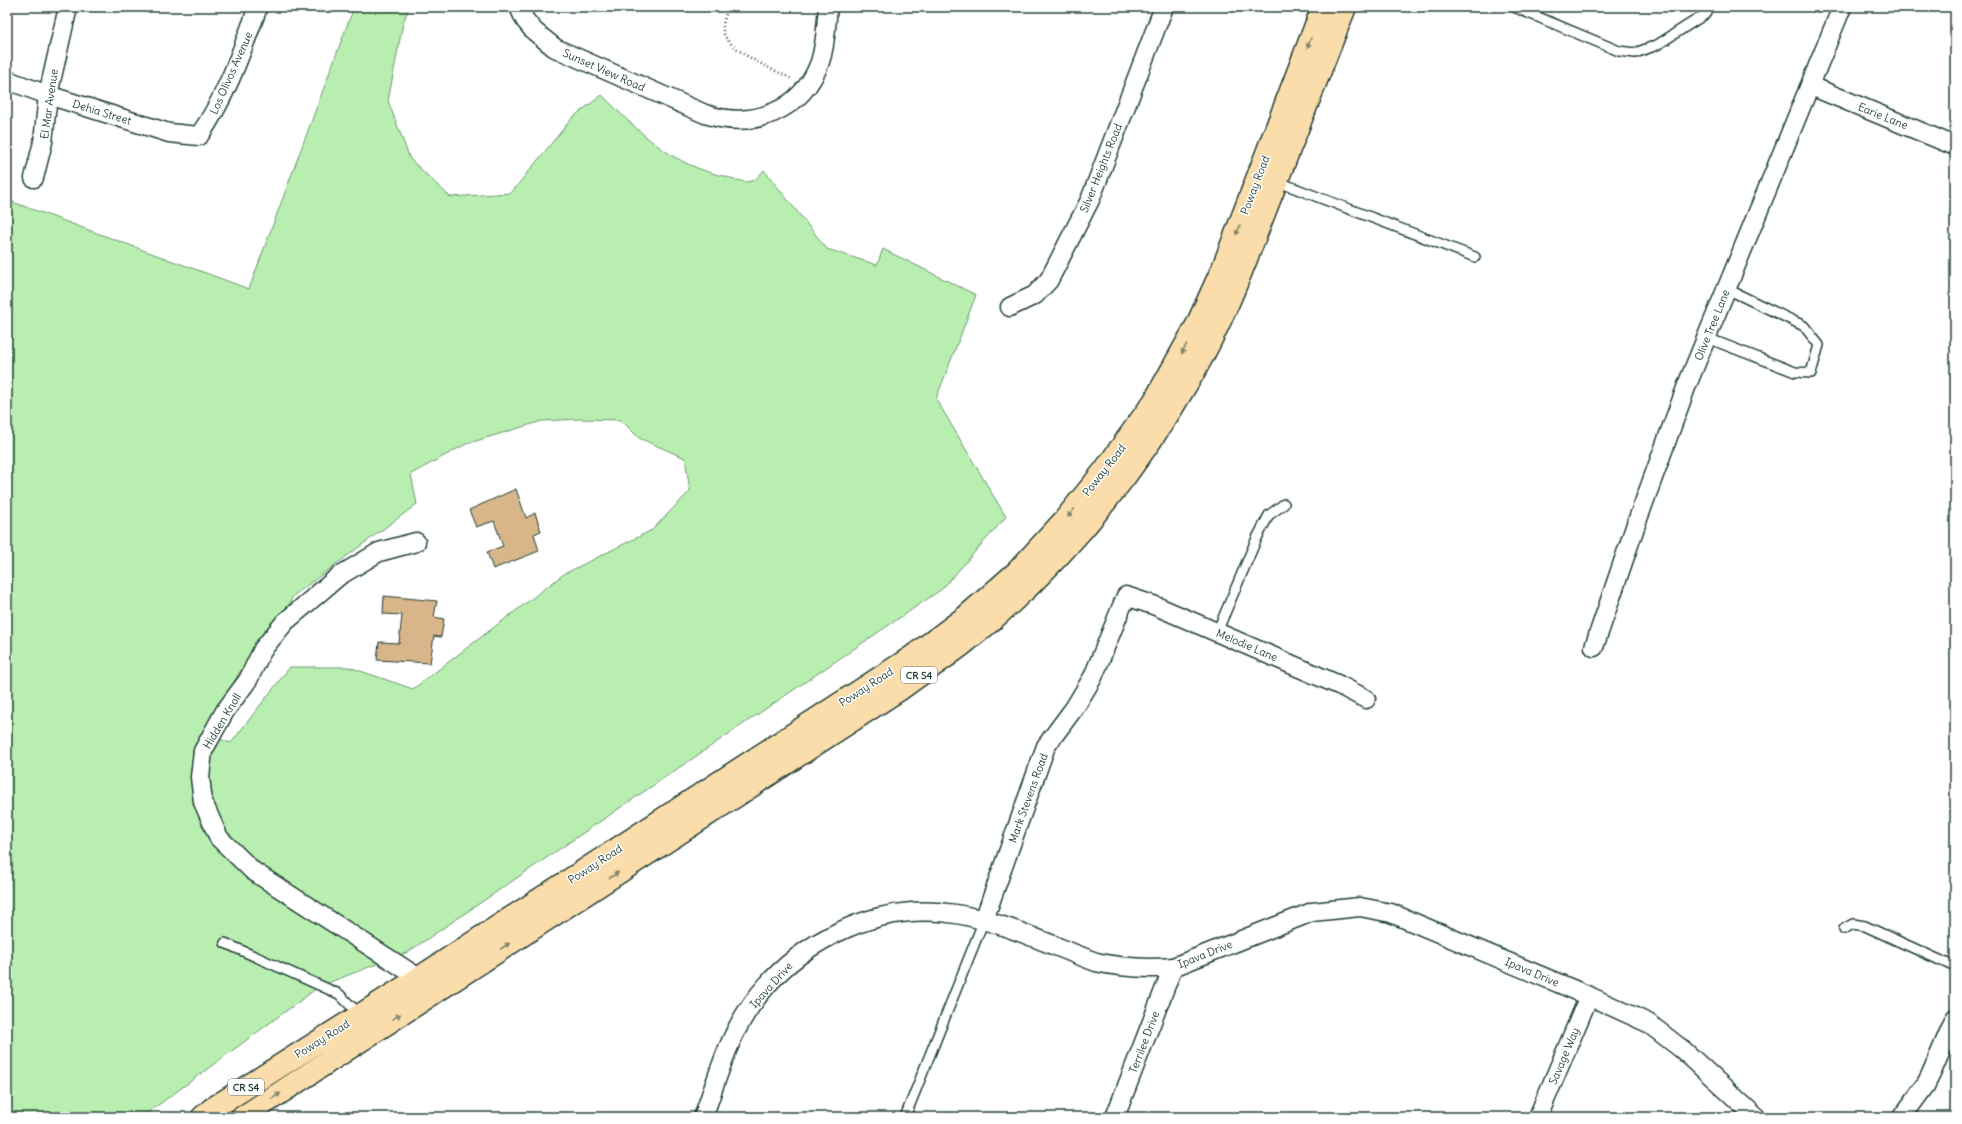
<svg xmlns="http://www.w3.org/2000/svg" width="1962" height="1124" font-family="Delius,sans-serif">
  <style>
    .green { fill: #b8efb1; stroke: #6c9672; fill-rule: evenodd }
    .building { fill: #d8b68a; stroke: #1f3d34 }
    .lines { fill: none; stroke-linecap: round; stroke-linejoin: round }
    .service-casing { stroke: #1f3d34; stroke-width: 12 }
    .minor-casing { stroke: #1f3d34; stroke-width: 21 }
    .primary-casing { stroke: #1f3d34; stroke-width: 25 }
    .path { stroke: #1f3d34; stroke-width: 2.5; stroke-dasharray: 1 3; stroke-linecap: butt }
    .service { stroke: #fff; stroke-width: 9 }
    .minor { stroke: #fff; stroke-width: 18 }
    .primary { stroke: #fbddab; stroke-width: 22 }
    .oneway { fill: #82856a }
    .labels { text-anchor: middle; stroke-width: 3; stroke-linejoin: round; paint-order: stroke }
    .shield { fill: #fff; stroke: #627771; stroke-width: 1 }
    .shield-label { font-size: 10px; font-weight: bold; fill: #1f3d34 }
    .street-label { font-size: 11px; fill: #1f3d34; stroke: #fff }
  </style>
  <rect width="100%" height="100%" fill="#fff"/>
  <filter id="ink" filterUnits="userSpaceOnUse"><feTurbulence type="fractalNoise" baseFrequency=".025" numOctaves="2"/><feDisplacementMap in="SourceGraphic" scale="8" xChannelSelector="R" yChannelSelector="G"/><feConvolveMatrix kernelMatrix="1 2 1 2 8 2 1 2 1" color-interpolation-filters="sRGB"/></filter>
  <g filter="url(#ink)">
    <path class="green" d="M354 7H409L403 23 388 101 410 159 450 197 511 193 573 117 602 95C641 134 671 165 727 177 746 182 751 187 764 170L827 249 877 265 883 249 976 295 936 399 1006 517 942 589 408 952 320 986 142 1117H7V200L249 289ZM580 419 621 420 639 438 685 458 690 491 652 530 564 574 413 689 349 667H290L231 743 204 734 239 673 275 634 293 596 417 504 411 474 466 444 542 421Z"/>
    <path class="building" d="M516 489 526 518 535 513 541 531 534 534 539 551 493 569 487 552 503 546 494 521 476 527 469 510Z
      M384 596 437 601 434 617 444 619 441 637 434 636 430 663 377 660 379 642 399 643 402 615 383 614Z"/>
    <g class="lines">
      <g class="service-casing">
        <path id="service" d="M1514 7 1619 51 1635 53 1657 45 1707 13
          M1276 181 1475 257
          M1707 338 1795 372 1811 373 1819 345 1804 326 1727 289
          M1217 632 1257 538 1269 515 1284 504
          M1844 929 1853 924 1865 926 1955 967
          M225 943 339 994 360 1015
          M905 1117 984 920"/>
      </g>
      <g class="minor-casing">
        <path id="minor" d="M519 7 525 20 534 31 555 48 705 114C753 130 802 111 820 62 826 44 826 25 828 7
          M7 80 48 95 169 133 199 136C226 98 242 50 258 7
          M1811 86 1955 146
          M34 178 43 142 48 95 68 7
          M1010 307 1035 295 1049 280 1090 200 1164 7
          M416 542 379 552 339 576 285 622 263 649 248 680 225 711 203 751 200 777 203 802 219 838 253 871 419 978
          M1594 647 1635 527 1687 385 1842 7
          M984 920 1046 746 1075 707 1093 677 1126 596 1156 606 1339 685 1366 699
          M703 1117C716 1083 726 1044 746 1013 790 944 874 901 956 914 1001 921 1053 946 1096 962 1122 968 1147 969 1173 967L1312 912 1360 907 1391 913 1589 996 1648 1023 1683 1050 1756 1117
          M1115 1117 1173 967
          M1538 1117 1589 996
          M1902 1117 1925 1086 1931 1074 1955 1018"/>
      </g>
      <g class="primary-casing">
        <path id="primary" d="M203 1117 212 1109 419 978 912 657 967 616 1017 572 1063 522 1105 470 1154 402 1197 325 1223 268 1323 7
          M243 1117 900 689C921 673 944 659 964 643 1057 569 1134 475 1193 373 1222 323 1243 267 1264 213 1291 145 1318 76 1345 7"/>
      </g>
      <path class="path" d="M729 7C726 14 722 23 723 31 727 51 775 70 792 79"/>
      <use href="#service" class="service"/>
      <use href="#minor" class="minor"/>
      <use href="#primary" class="primary"/>
    </g>
    <defs><path id="oneway-solid" d="M-6-.8H1V-3.2L6.5 0L1 3.2V.8H-6Z"/></defs>
    <g class="oneway">
      <use href="#oneway-solid" transform="translate(1309 43) rotate(111)"/>
      <use href="#oneway-solid" transform="translate(1238 230) rotate(111)"/>
      <use href="#oneway-solid" transform="translate(1184 349) rotate(118)"/>
      <use href="#oneway-solid" transform="translate(1071 513) rotate(129)"/>
      <use href="#oneway-solid" transform="translate(614 875) rotate(-33)"/>
      <use href="#oneway-solid" transform="translate(505 946) rotate(-33)"/>
      <use href="#oneway-solid" transform="translate(396 1017) rotate(-33)"/>
      <use href="#oneway-solid" transform="translate(276 1096) rotate(-33)"/>
    </g>
  </g>
  <g class="labels">
    <g class="shield">
      <rect x="901" y="667" width="36" height="16" rx="3"/>
      <rect x="228" y="1079" width="36" height="16" rx="3"/>
    </g>
    <g class="shield-label">
      <text x="919" y="679">CR S4</text>
      <text x="246" y="1091">CR S4</text>
    </g>
    <g class="street-label">
      <text transform="translate(604 70) rotate(24)" y="4">Sunset View Road</text>
      <text transform="translate(231 73) rotate(-66)" y="4">Los Olivos Avenue</text>
      <text transform="translate(49 104) rotate(-82)" y="4">El Mar Avenue</text>
      <text transform="translate(102 112) rotate(17)" y="4">Dehia Street</text>
      <text transform="translate(1883 116) rotate(22)" y="4">Earie Lane</text>
      <text transform="translate(1101 168) rotate(-68)" y="4">Silver Heights Road</text>
      <text transform="translate(1255 185) rotate(-69)" y="4">Poway Road</text>
      <text transform="translate(1712 325) rotate(-68)" y="4">Olive Tree Lane</text>
      <text transform="translate(1104 470) rotate(-52)" y="4">Poway Road</text>
      <text transform="translate(1247 645) rotate(23)" y="4">Melodie Lane</text>
      <text transform="translate(866 687) rotate(-33)" y="4">Poway Road</text>
      <text transform="translate(222 721) rotate(-59)" y="4">Hidden Knoll</text>
      <text transform="translate(1028 798) rotate(-70)" y="4">Mark Stevens Road</text>
      <text transform="translate(595 864) rotate(-33)" y="4">Poway Road</text>
      <text transform="translate(1205 954) rotate(-22)" y="4">Ipava Drive</text>
      <text transform="translate(1532 972) rotate(23)" y="4">Ipava Drive</text>
      <text transform="translate(771 985) rotate(-48)" y="4">Ipava Drive</text>
      <text transform="translate(322 1039) rotate(-32)" y="4">Poway Road</text>
      <text transform="translate(1144 1042) rotate(-69)" y="4">Terrilee Drive</text>
      <text transform="translate(1564 1056) rotate(-67)" y="4">Savage Way</text>
    </g>
  </g>
  <rect width="1962" height="1124" fill="none" stroke="#fff" stroke-width="24"/>
  <rect x="12" y="12" width="1938" height="1100" fill="none" stroke="#1f3d34" stroke-width="1.5" filter="url(#ink)"/>
</svg>
